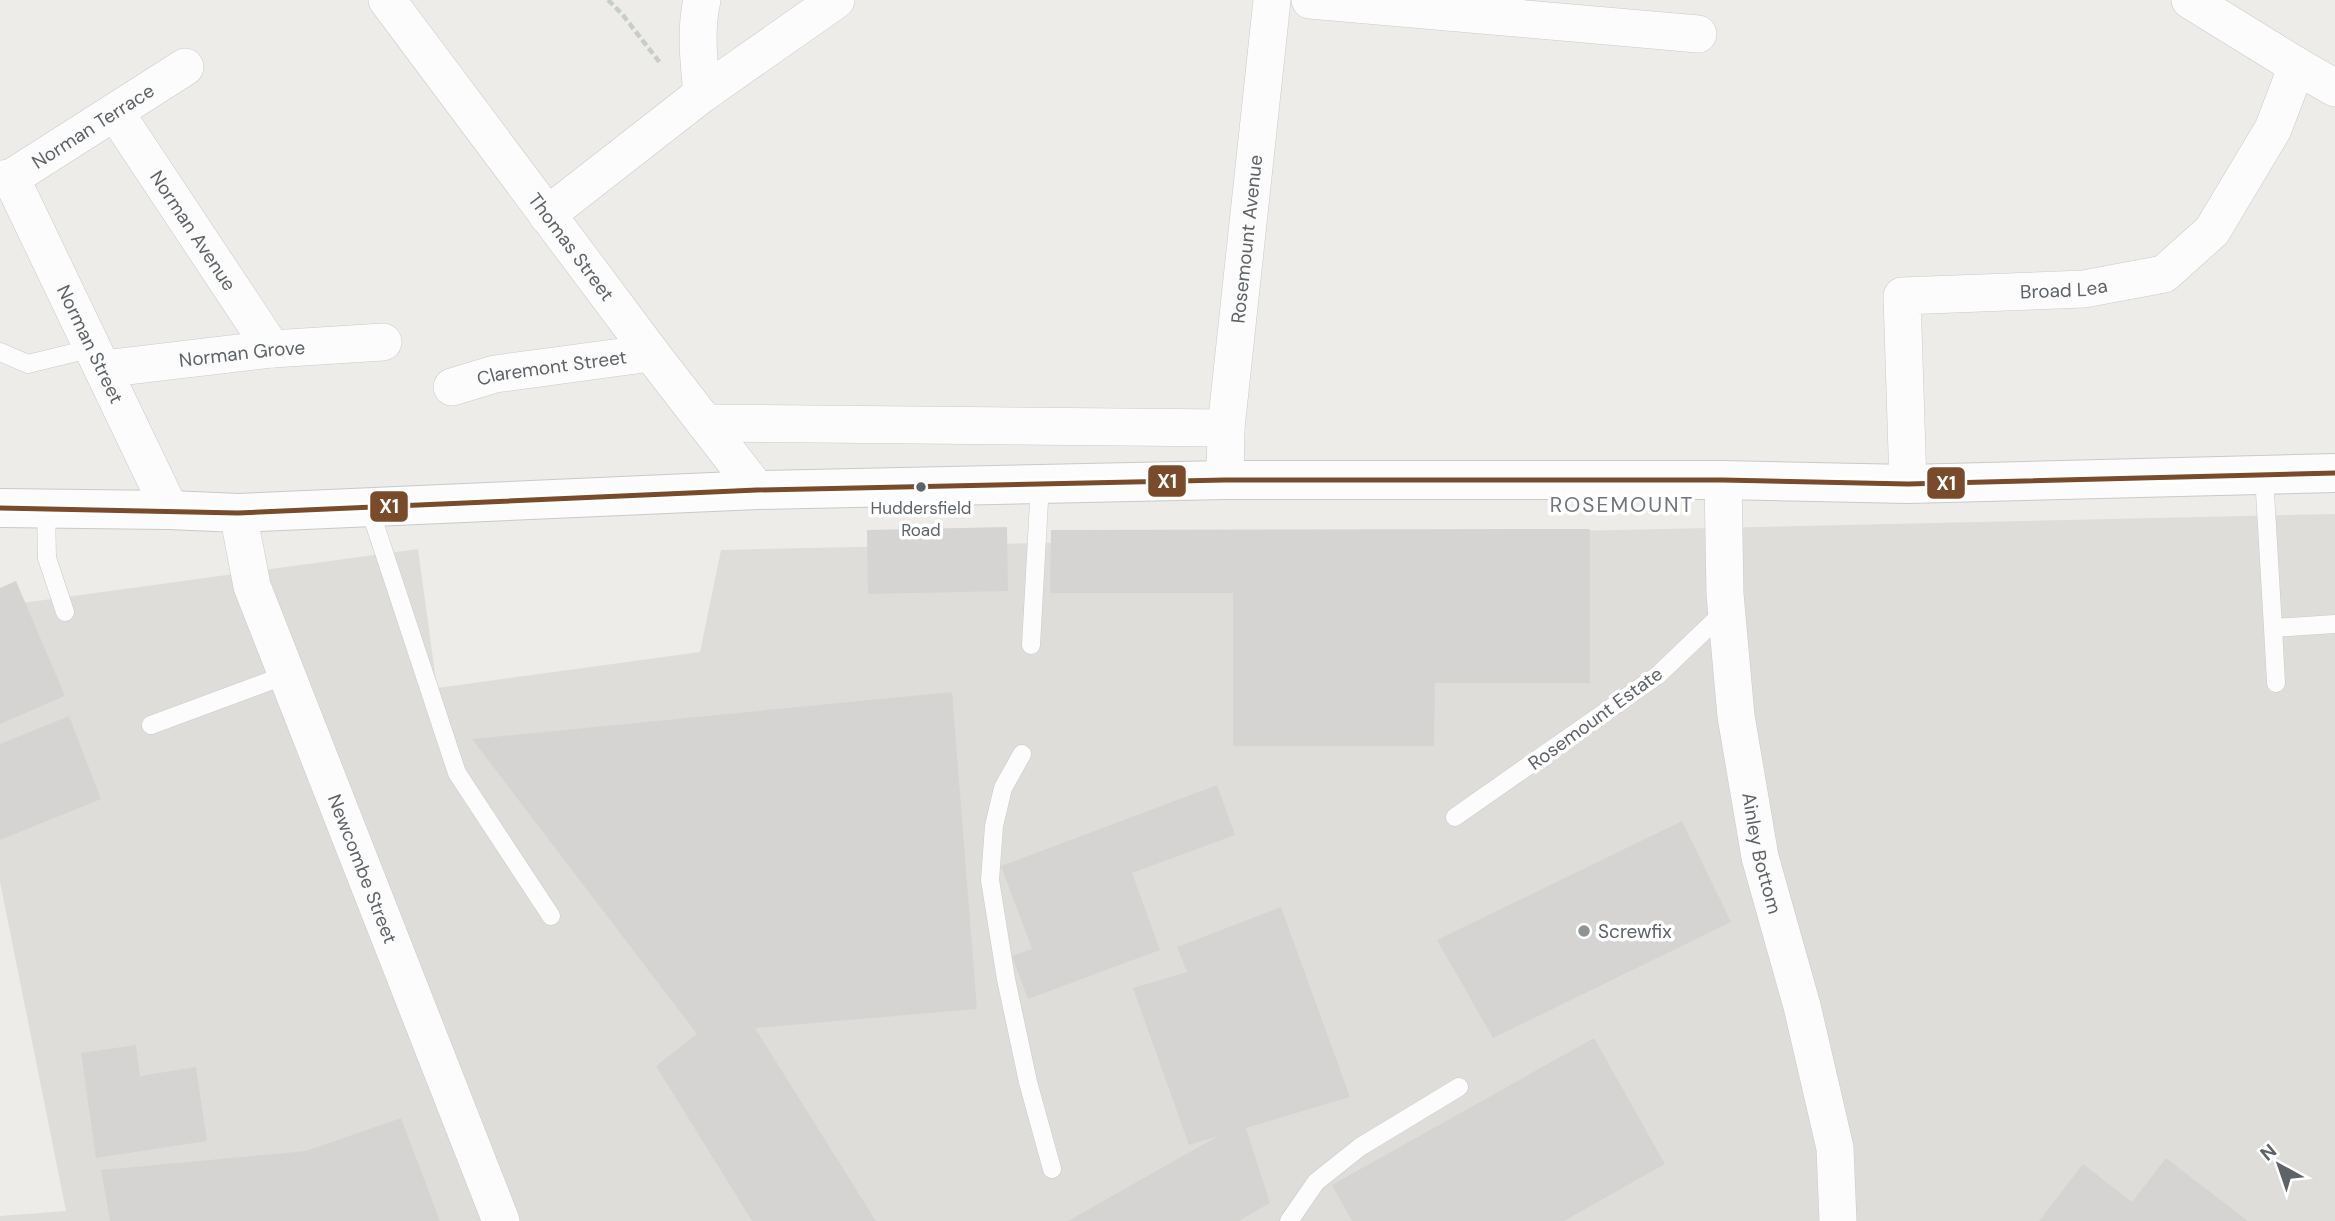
<svg xmlns="http://www.w3.org/2000/svg" width="2335" height="1221" font-family="'DM Sans',sans-serif">
  <style>
    .industrial { fill: #dfddda }
    .building { fill: #d6d4d3 }
    .lines { fill: none; stroke-linecap: round; stroke-linejoin: round }
    .service-casing { stroke: #cac9ca; stroke-width: 19 }
    .minor-casing { stroke: #cac9ca; stroke-width: 38 }
    .tertiary-casing { stroke: #cac9ca; stroke-width: 40 }
    .path { stroke: #c7ceca; stroke-width: 4.5; stroke-dasharray: 7 3.5; stroke-linecap: butt }
    .service { stroke: #fcfcfc; stroke-width: 18 }
    .minor { stroke: #fcfcfc; stroke-width: 37 }
    .tertiary { stroke: #fcfcfc; stroke-width: 38 }
    .bus-1-casing { stroke: #fff; stroke-width: 10 }
    .bus-1 { stroke: #7a4b2a; stroke-width: 5 }
    .bus-dot { fill: #5e6367; stroke: #fff; stroke-width: 2.5 }
    .poi-dot { fill: #909394; stroke: #fff; stroke-width: 2.5 }
    .labels { text-anchor: middle; stroke-width: 7; stroke-linejoin: round; paint-order: stroke }
    .bus-label { font-size: 17px; fill: #5e6367; stroke: #fff }
    .street-label { font-size: 19px; fill: #5e6367; stroke: #fff }
    .poi-label { font-size: 19px; fill: #5e6367; stroke: #fff; text-anchor: start }
    .neighbourhood-label { font-size: 21px; letter-spacing: 2px; fill: #6f7679; stroke: #fff }
    .line-badge { stroke: #fff; stroke-width: 2.5 }
    .badge-label { font-size: 19px; text-anchor: middle; font-weight: bold; fill: #fff }
  </style>
  <rect width="100%" height="100%" fill="#eeece9"/>
  <path class="industrial" d="M2335 514V1221H0V1216L66 1211 0 882V606L418 549 437 688 700 652 721 550Z"/>
  <path class="building" d="M1007 527 1008 591 868 594 867 530Z
    M1590 529V683H1435L1434 746H1233V593H1050L1051 530Z
    M16 581 65 696 0 724V588Z
    M952 692 977 1009 755 1028 876 1221H752L656 1066 697 1034 472 739Z
    M69 716 101 799 0 840V744Z
    M1217 785 1235 835 1132 873 1160 950 1028 999 1012 956 1032 949 1001 866Z
    M1682 821 1731 922 1493 1038 1437 940Z
    M1281 907 1350 1097 1246 1128 1270 1203 1239 1221H1068L1218 1136 1189 1145 1133 988 1187 972 1177 947Z
    M1594 1038 1665 1164 1564 1221H1352L1332 1185Z
    M136 1045 140 1076 196 1067 207 1141 96 1158 81 1053Z
    M401 1118 440 1221H110L101 1170 306 1151Z
    M2166 1158 2248 1221H2039L2083 1164 2132 1202Z"/>
  <g class="lines">
    <g class="service-casing">
      <path id="service" d="M0 352 28 364 93 348
        M2264 475 2273 628 2335 624
        M369 507 457 773 551 916
        M46 508 47 558 65 612
        M2273 628 2276 683
        M1031 645 1040 484
        M151 725 286 675
        M1022 754 1003 788 994 826 990 880 1006 979 1028 1082 1052 1169
        M1455 817 1658 675 1727 609
        M1289 1221 1316 1182 1360 1147 1459 1087"/>
    </g>
    <g class="minor-casing">
      <g id="minor">
        <path id="s1" d="M387 0 651 353 757 490"/>
        <path d="M702 0C695 30 699 64 702 94"/>
        <path d="M1310 0 1698 34"/>
        <path d="M2297 66 2335 88"/>
        <path id="s2" d="M115 112 272 349"/>
        <path id="s3" d="M11 178 170 510"/>
        <path id="s4" d="M0 179 11 178 185 67"/>
        <path d="M547 215 702 94 836 0"/>
        <path id="s5" d="M103 369 272 349 383 342"/>
        <path id="s6" d="M452 387 495 374 651 353"/>
        <path d="M705 423 1226 428"/>
        <path id="s7" d="M1225 480 1226 428 1272 0"/>
        <path id="s8" d="M1723 480 1725 594 1736 716 1760 857 1802 1006 1835 1148 1838 1221"/>
        <path id="s9" d="M1908 484 1902 296 2084 289 2164 274 2212 231 2273 129 2297 66 2190 0"/>
        <path id="s10" d="M238 513 252 586 501 1221"/>
      </g>
    </g>
    <g class="tertiary-casing">
      <path id="tertiary" d="M0 508 170 510 238 513 757 490 1225 480H1723L1908 484 2335 473"/>
    </g>
    <path class="path" d="M608 0 622 14 661 64"/>
    <use href="#service" class="service"/>
    <use href="#minor" class="minor"/>
    <use href="#tertiary" class="tertiary"/>
    <g class="bus-1-casing">
      <path id="bus-1" d="M0 508 238 513 757 490 1225 480H1723L1908 484 2335 473"/>
    </g>
    <use href="#bus-1" class="bus-1"/>
  </g>
  <circle class="bus-dot" cx="921" cy="487" r="6"/>
  <circle class="poi-dot" cx="1584" cy="931" r="7"/>
  <g class="labels">
    <g class="bus-label">
      <text x="921" y="514">Huddersfield<tspan x="921" dy="22">Road</tspan></text>
    </g>
    <g class="street-label">
      <text dy="7" stroke="none"><textPath href="#s4" startOffset="108">Norman Terrace</textPath></text>
      <text dy="7" stroke="none"><textPath href="#s2" startOffset="142">Norman Avenue</textPath></text>
      <text dy="7" stroke="none"><textPath href="#s7" startOffset="242">Rosemount Avenue</textPath></text>
      <text dy="7" stroke="none"><textPath href="#s1" startOffset="308">Thomas Street</textPath></text>
      <text dy="7" stroke="none"><textPath href="#s9" startOffset="350">Broad Lea</textPath></text>
      <text dy="7" stroke="none"><textPath href="#s3" startOffset="184">Norman Street</textPath></text>
      <text dy="7" stroke="none"><textPath href="#s5" startOffset="140">Norman Grove</textPath></text>
      <text dy="7" stroke="none"><textPath href="#s6" startOffset="102">Claremont Street</textPath></text>
      <text transform="translate(1595 718) rotate(-36)" y="7">Rosemount Estate</text>
      <text dy="7" stroke="none"><textPath href="#s8" startOffset="376">Ainley Bottom</textPath></text>
      <text dy="7" stroke="none"><textPath href="#s10" startOffset="378">Newcombe Street</textPath></text>
    </g>
    <g class="poi-label">
      <text x="1598" y="938">Screwfix</text>
    </g>
    <g class="neighbourhood-label">
      <text x="1622" y="512">ROSEMOUNT</text>
    </g>
  </g>
  <g class="line-badge">
    <rect x="1147" y="464" width="40" height="34" rx="7" fill="#7a4b2a"/>
    <rect x="1926" y="466" width="40" height="34" rx="7" fill="#7a4b2a"/>
    <rect x="369" y="490" width="40" height="33" rx="7" fill="#7a4b2a"/>
  </g>
  <g class="badge-label">
    <text x="1167" y="488">X1</text>
    <text x="1946" y="490">X1</text>
    <text x="389" y="513">X1</text>
  </g>
  <g transform="translate(2279 1165) rotate(320)" stroke="#ffffff" stroke-width="5" paint-order="stroke">
  <path d="M0-5L12 26L0 18L-12 26Z" fill="#5e6367"/>
  <text y="-10" font-size="19" font-weight="bold" text-anchor="middle" fill="#5e6367">N</text>
  </g>
</svg>
